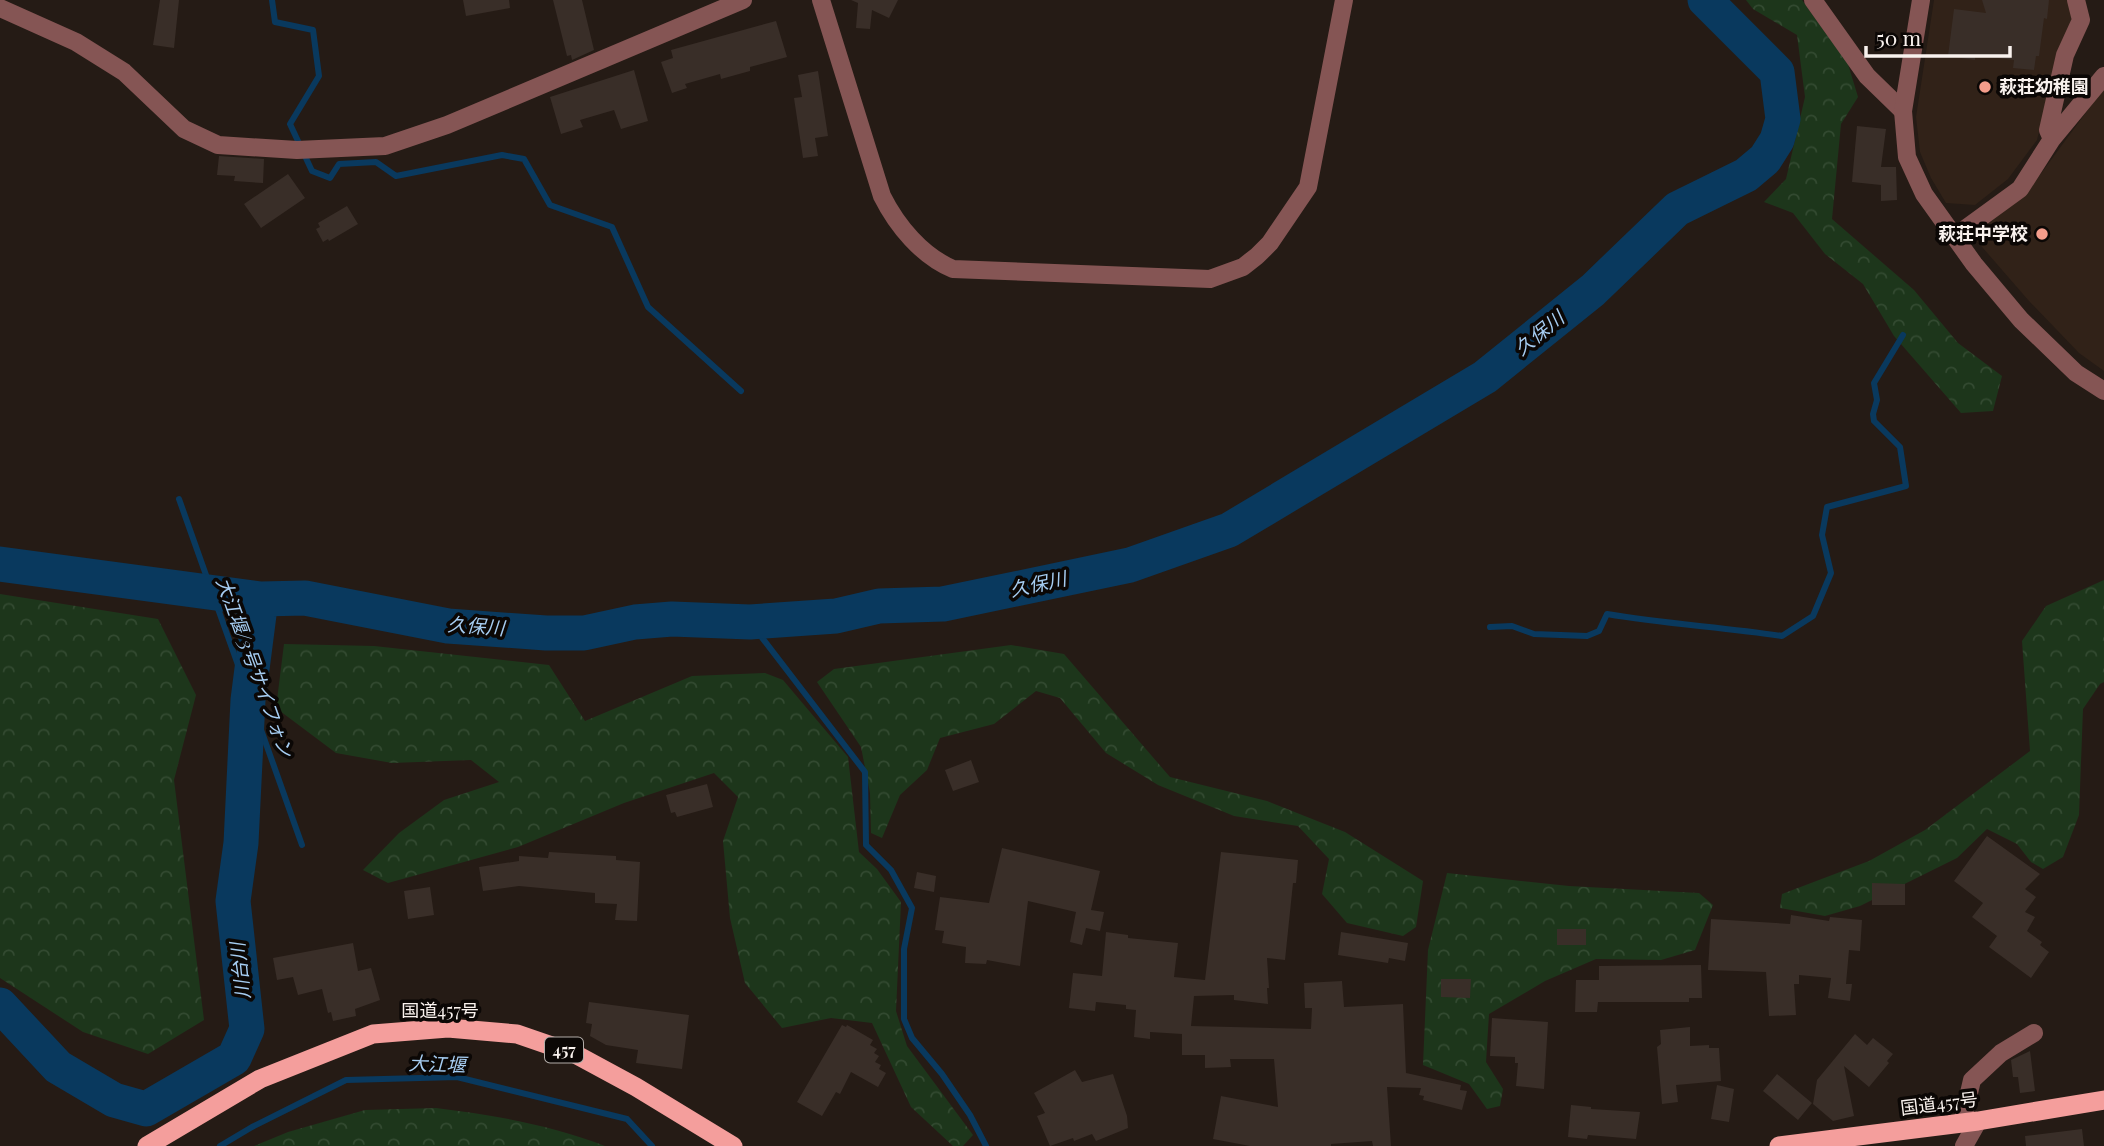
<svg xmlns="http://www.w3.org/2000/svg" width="2104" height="1146" font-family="'Playfair Display','Noto Sans JP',serif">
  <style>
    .built { fill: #312218 }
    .forest { fill: url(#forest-crowns) }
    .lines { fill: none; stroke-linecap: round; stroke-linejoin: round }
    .stream { stroke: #09395e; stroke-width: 6 }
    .river { stroke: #09395e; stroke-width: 35 }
    .building { fill: #392e28 }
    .minor { stroke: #855554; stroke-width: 18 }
    .tertiary { stroke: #855554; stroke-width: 18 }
    .trunk { stroke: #f49e9c; stroke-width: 19 }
    .poi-dot { fill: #f49d8b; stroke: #0b0705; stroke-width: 2.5 }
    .labels { text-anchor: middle; stroke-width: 7; stroke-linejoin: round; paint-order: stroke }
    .shield { fill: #0b0705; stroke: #b2aca8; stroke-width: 2 }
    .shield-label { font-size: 16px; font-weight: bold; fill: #f9f2ee }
    .poi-label { font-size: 18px; font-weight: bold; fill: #f9f2ee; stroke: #0b0705; text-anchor: start }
    .street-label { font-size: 18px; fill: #f9f2ee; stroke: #0b0705 }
    .water-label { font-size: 19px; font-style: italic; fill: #a6cdf2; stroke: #0b0705 }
  </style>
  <defs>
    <pattern id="forest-crowns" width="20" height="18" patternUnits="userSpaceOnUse" patternTransform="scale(1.75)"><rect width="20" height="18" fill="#1d361b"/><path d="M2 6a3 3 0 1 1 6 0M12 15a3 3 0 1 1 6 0" fill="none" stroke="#334a31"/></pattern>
  </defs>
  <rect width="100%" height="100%" fill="#251b15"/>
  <path class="built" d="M1934 0H2070L2072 25 2057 57 2037 140 2008 179 1975 205 1946 203 1931 178 1920 152 1916 117Z
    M2104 88V371L2079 353 2029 301 1976 240 1982 228 2026 194Z"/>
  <path class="forest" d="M1746 0H1802L1848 64 1858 97 1841 124 1832 219 1914 290 1958 343 2002 376 1993 411 1961 413 1894 336 1863 284 1825 254 1793 213 1764 202 1786 179 1805 97 1797 35 1753 9Z
    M2104 580V682L2100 684 2083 709 2079 815 2063 857 2043 869 2031 862 2017 844 1987 829 1957 858 1860 906 1825 916 1780 908 1782 894 1869 861 1925 830 2030 751 2022 641 2046 606Z
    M0 594 158 619 196 695 174 780 204 1020 148 1054 83 1032 0 978Z
    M284 644 374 646 549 665 585 721 692 676 765 673 783 680 848 757 859 852 877 869 901 902 896 1011 907 1046 973 1135 963 1146H953L911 1107 872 1023 831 1018 782 1028 745 983 730 918 723 841 738 797 714 773 624 803 518 847 388 883 363 870 399 833 444 800 499 782 471 760 392 763 336 753 276 708Z
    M1011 645 1064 654 1170 777 1267 801 1345 832 1423 881 1416 927 1403 936 1347 923 1322 894 1329 859 1298 826 1234 816 1158 785 1106 753 1060 698 1036 691 994 724 940 738 927 770 900 795 882 838 871 833 870 793 861 747 817 682 834 669Z
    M1447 873 1569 886 1699 893 1713 905 1695 950 1661 960 1596 959 1545 981 1489 1014 1486 1062 1503 1089 1500 1106 1487 1109 1469 1084 1423 1065 1428 950Z
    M436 1108C494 1115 550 1125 605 1146H254L288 1132 365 1110Z"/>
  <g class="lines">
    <path class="stream" d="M272 0 275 22 313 30 319 76 290 124 312 171 330 178 339 164 376 162 396 176 502 155 524 159 550 205 612 227 648 307 741 391
      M179 499 302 845
      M750 622 865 772 866 845 891 870 912 908 904 949V1019L912 1038 942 1074 970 1115 986 1146
      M1490 627 1512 626 1534 634 1587 636 1599 631 1607 614C1665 624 1723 627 1782 636L1813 616 1831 573 1822 535 1827 507 1906 486 1900 447 1874 421 1873 414 1877 400 1874 383 1903 335
      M220 1146 252 1127 346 1080 457 1077 627 1119 652 1146"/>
    <path class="river" d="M0 564 261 599 305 598 448 626 546 633H584L635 622 672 619 750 622 836 616 879 606 943 604 1130 565 1229 530 1485 377 1593 290 1677 209 1746 175 1765 159 1777 140 1783 119 1777 72 1705 0
      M0 1005 58 1067 114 1100 146 1109 234 1058 247 1029 233 901 241 843 248 700 261 599"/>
  </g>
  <path class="building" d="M160 0H179L174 48 153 45Z
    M463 0H509L510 8 466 16Z
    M553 0H582L594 50 572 60 571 55 567 56Z
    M851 0H898L889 18 872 10 870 29 856 28 858 3Z
    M1982 0H2049L2047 19 2044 18 2039 56H2036L2034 70 2013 68 2014 60 1975 55V60L1948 56 1954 9 1986 13Z
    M776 21 787 57 750 67V71L721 79 720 74 685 84 687 88 672 93 661 62 673 58 671 50Z
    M634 70 648 121 621 129 614 110 580 120 583 127 561 134 550 97Z
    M818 71 828 136 815 138 818 156 803 158 794 98 802 97 798 75Z
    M1857 126 1886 129 1881 167H1896L1897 200 1881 201V185L1852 182Z
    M219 156 264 159 263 183 234 181 235 176 217 175Z
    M288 174 305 198 261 228 244 204Z
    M347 206 358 224 329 241 328 239 323 242 316 229 320 227 318 223Z
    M971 760 979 782 953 791 945 770Z
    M707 784 713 807 677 817 675 812 671 813 666 795Z
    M1987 836 2040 874 2025 889 2036 897 2025 912 2035 917 2027 931 2042 942 2040 945 2049 952 2031 978 1989 947 1997 936 1972 917 1983 903 1954 881Z
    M1002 848 1100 871 1091 910 1104 912 1100 931 1086 928 1082 945 1070 942 1076 912 1028 901 1020 966 987 960 986 964 965 963 966 947 942 943 944 931 935 930 940 897 989 903Z
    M549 852 616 856V860L640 862 637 921 615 920 617 904 595 903V893L519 886 483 891 479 867 519 861V856L548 858Z
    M1221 852 1298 860 1296 883H1293L1285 960 1267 958 1269 988H1267L1268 1004 1234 1000V995L1194 996 1191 1026 1311 1029 1312 1008H1305L1304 983 1342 981 1344 1007 1403 1004 1406 1073 1461 1085 1460 1090 1467 1091 1462 1110 1423 1100 1424 1096 1419 1095 1421 1088 1387 1087 1391 1146H1373L1372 1141 1331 1144V1146H1250L1213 1139 1221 1096 1278 1107 1274 1059H1230L1231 1067 1205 1068V1055H1182V1034L1150 1032V1039L1134 1037 1136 1010 1126 1009V1005L1096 1002 1095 1011 1069 1008 1073 973 1102 976 1106 932 1128 935V938L1178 943 1174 977 1205 980Z
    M917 872 936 876 934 892 914 888Z
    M1872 883 1905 884V905H1872Z
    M430 887 434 915 408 919 404 891Z
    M1791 915 1829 921 1830 917 1862 920 1860 951 1849 950 1846 984H1852L1850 1001 1828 998 1831 978 1799 975V984H1794L1796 1015 1769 1016 1766 972 1708 970 1711 919 1790 924Z
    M1557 929H1586V945H1557Z
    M1341 932 1408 943 1405 961 1389 958 1388 963 1338 955Z
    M353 943 358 971 371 968 380 1000 355 1009 356 1016 333 1021 331 1012 328 1013 322 989 298 995 293 977 277 980 273 958Z
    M1701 965 1702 998H1689V1002H1598L1597 1012H1575L1576 980H1599V966Z
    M1441 979H1471L1470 998 1441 997Z
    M589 1002 689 1015 682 1069 636 1063 638 1050 606 1045 590 1036 592 1024 586 1023Z
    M1492 1018 1548 1022 1544 1089 1516 1086 1518 1063H1515V1057L1490 1056Z
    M842 1025 846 1027 847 1025 873 1040 870 1045 877 1049 874 1053 879 1056 875 1062 881 1065 879 1069 886 1073 878 1087 851 1072 840 1094 836 1092 822 1116 797 1102Z
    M1690 1027V1046L1709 1045V1048H1719L1721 1081 1676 1085 1678 1102 1662 1104 1657 1047 1661 1044 1660 1030Z
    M1855 1034 1867 1045 1873 1038 1893 1054 1887 1061 1889 1063 1869 1087 1844 1066 1854 1116 1833 1121 1813 1104 1817 1080Z
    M2030 1051 2035 1091 2020 1093 2018 1077H2013L2011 1060Z
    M1075 1070 1082 1082 1113 1074 1127 1116 1128 1128 1096 1141 1092 1134 1074 1141 1073 1138 1050 1146 1037 1116 1045 1113 1034 1093Z
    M1777 1074 1812 1103 1798 1120 1763 1091Z
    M1717 1085 1734 1089 1729 1122 1711 1119Z
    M1571 1105 1591 1107V1109L1640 1112 1636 1139 1588 1135 1587 1139 1568 1137Z
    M2082 1129 2084 1146H2026L2025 1136Z"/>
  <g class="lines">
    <path class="minor" d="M821 0 882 196C897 226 922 256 953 269L1210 279 1243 267 1257 256 1270 243 1308 187 1344 0
      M1813 0 1867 76 1903 111
      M0 8 76 42 124 72 184 129 218 145 297 150 385 146 447 125 743 0
      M2052 139 2048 130 2065 55 2081 20 2076 0
      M1954 237 2020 189 2052 139 2104 76
      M1962 1123 1972 1080 2001 1053 2034 1033
      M1964 1146 1978 1121"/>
    <path class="tertiary" d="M1921 0 1903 111 1907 157 1924 194 1974 264 2021 320 2076 373 2104 391"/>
    <path class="trunk" d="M147 1146 260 1079 373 1034 448 1028 517 1034 575 1054 636 1087 733 1146
      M1779 1146 1978 1121 2104 1100"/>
  </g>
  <g class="poi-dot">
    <circle cx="1985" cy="87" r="7"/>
    <circle cx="2042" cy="234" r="7"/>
  </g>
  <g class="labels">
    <rect class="shield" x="545" y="1037.5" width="38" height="25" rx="5"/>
    <g class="shield-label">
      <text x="564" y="1056">457</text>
    </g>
    <g class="poi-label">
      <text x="1999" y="93">萩荘幼稚園</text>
      <text x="2028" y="240" text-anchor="end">萩荘中学校</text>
    </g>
    <g class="street-label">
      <text x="440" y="1017">国道457号</text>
      <text transform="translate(1939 1104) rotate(-7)" y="6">国道457号</text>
    </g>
    <g class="water-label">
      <text transform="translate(1539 333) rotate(-39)" y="7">久保川</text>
      <text transform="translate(1038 584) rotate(-12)" y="7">久保川</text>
      <text transform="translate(476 626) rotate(4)" y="7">久保川</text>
      <text transform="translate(255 667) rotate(70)" y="7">大江堰/3号サイフォン</text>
      <text transform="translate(240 971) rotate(-96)" y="7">川台川</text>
      <text transform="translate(437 1064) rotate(2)" y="7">大江堰</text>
    </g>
  </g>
  <path d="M1866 46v10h144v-10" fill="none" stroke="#f9f2ee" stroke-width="3.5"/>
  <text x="1876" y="46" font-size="21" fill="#f9f2ee" stroke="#0b0705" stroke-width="5" paint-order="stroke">50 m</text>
</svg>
